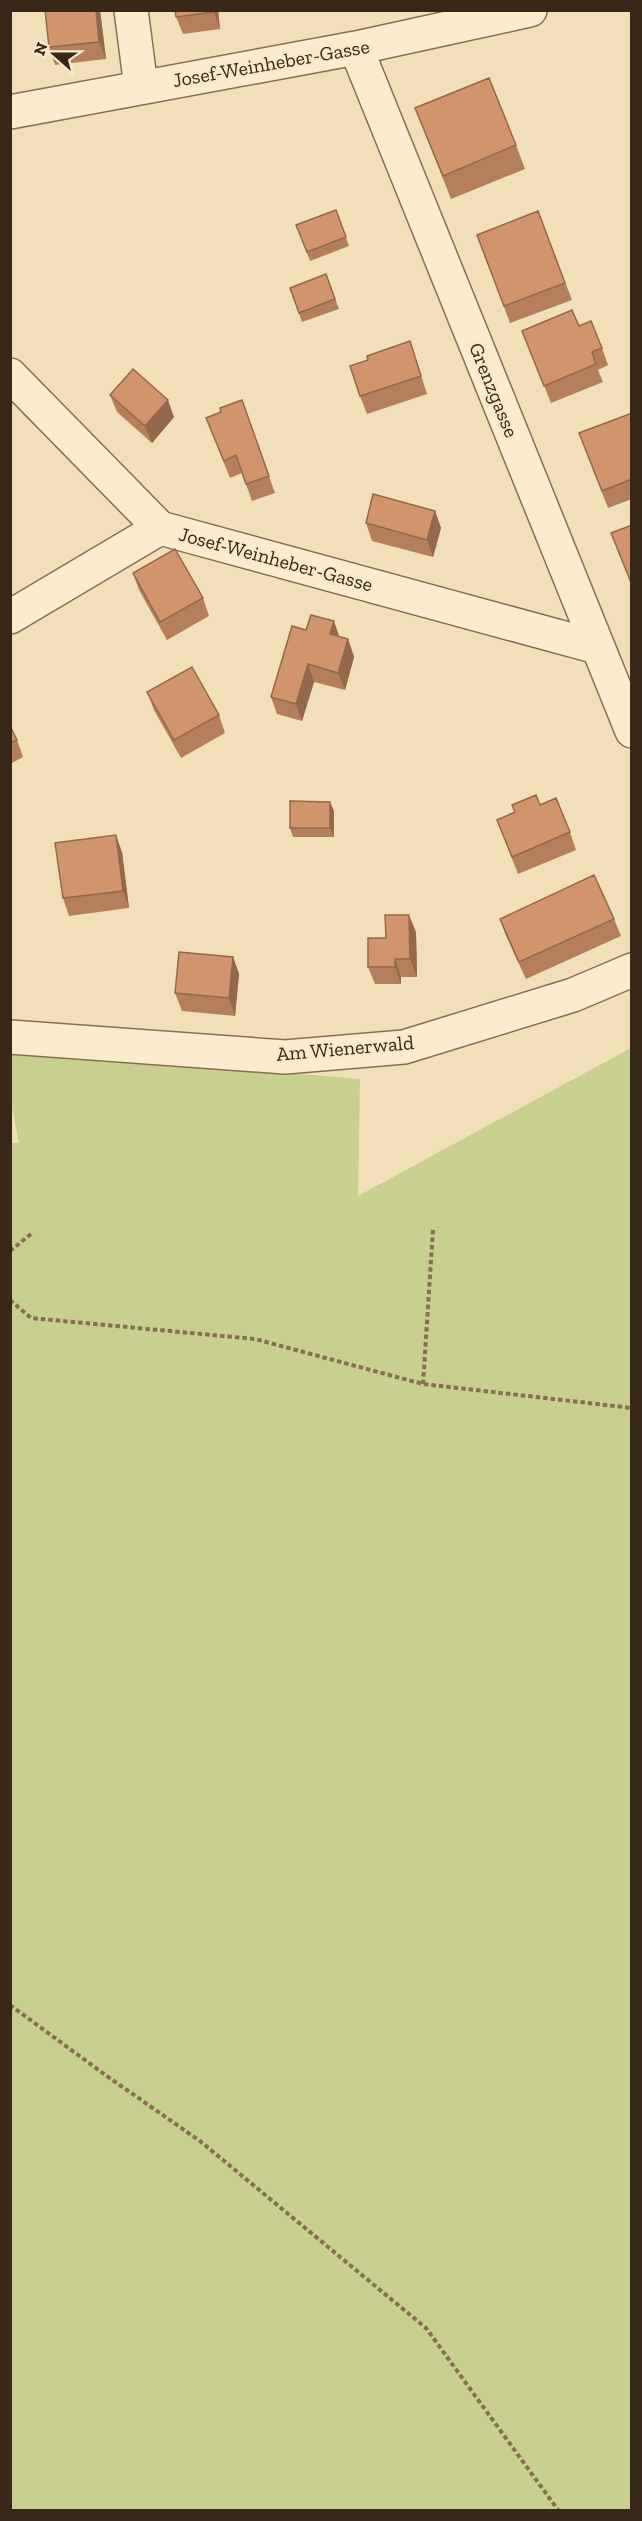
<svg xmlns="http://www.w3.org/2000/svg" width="642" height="2521" font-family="'Zilla Slab',serif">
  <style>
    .green { fill: #c9cf8e }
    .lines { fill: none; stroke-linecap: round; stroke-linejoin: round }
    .minor-casing { stroke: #886e53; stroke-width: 36 }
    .path { stroke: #886e53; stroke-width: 4; stroke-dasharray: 4.5 3; stroke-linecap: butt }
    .minor { stroke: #fbeccd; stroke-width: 33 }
    .wall { fill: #b57f5d }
    .shaded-wall { fill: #93684c }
    .building { fill: #d2946c; stroke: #93684c; stroke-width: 1.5 }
    .labels { text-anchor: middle; stroke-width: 5; stroke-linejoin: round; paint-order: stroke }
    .street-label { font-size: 20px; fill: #362719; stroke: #f8e9ca }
  </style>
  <rect width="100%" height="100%" fill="#f1dfba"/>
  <path class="green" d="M631 1048V2510H11L10 1143H19L11 1103 10 1049 360 1079 358 1196Z"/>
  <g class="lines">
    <g class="minor-casing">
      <path id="minor" d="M131 10 141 87
        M356 48 632 731
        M10 112 356 48 530 10
        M10 375 160 528 597 647
        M10 617 160 528
        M10 1037 285 1057 404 1047 573 995 632 970"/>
    </g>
    <path class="path" d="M10 1251 31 1234
      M10 1300 31 1318 255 1339 423 1384 632 1408
      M423 1384 433 1230
      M10 2005 104 2074 200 2141 426 2328 558 2510"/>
    <use href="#minor" class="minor"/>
  </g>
  <path class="wall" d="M45 10H100L106 59 55 65 49 47Z
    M218 10 220 29 183 34 176 17Z
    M415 108 516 145 525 169 451 199Z
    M336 210 349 246 310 261 296 225Z
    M538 211 572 300 510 323 477 235Z
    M326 274 339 309 302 322 290 288Z
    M579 326 602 348 608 365 598 370 603 382 551 403 522 331Z
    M410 341 427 394 367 414 360 396 368 360Z
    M110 395 174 417 152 443 117 412Z
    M242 400 275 493 252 501 242 473 230 478 206 418 221 412Z
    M632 413V499L608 508 579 433Z
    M435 511 441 528 433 557 372 541 366 523Z
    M133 573 203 598 209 616 167 640 139 590Z
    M306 630 348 639 354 657 345 690 314 682 302 721 277 714 271 697Z
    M147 692 219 715 225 733 181 758 154 710Z
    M10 726 17 740 23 757 10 764Z
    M540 805 570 832 576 850 518 874 497 820Z
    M334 811V837H293L290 828Z
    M122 852 129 908 69 916 63 898Z
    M500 919H614L621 936 526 979 506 936Z
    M416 932 417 977H401V984H375L368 967 386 938Z
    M233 957 239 974 235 1016 182 1011 175 993Z"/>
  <path class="shaded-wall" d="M96 10H100L106 59 99 42Z
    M214 10H218L220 29 214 12Z
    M168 400 174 417 152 443 145 426Z
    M435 511 441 528 433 557 427 540Z
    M334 621 340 639 330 634Z
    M348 639 354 657 345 690 338 673Z
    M308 664 314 682 302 721 296 704Z
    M330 802 334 811V837L330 828Z
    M116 835 122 852 129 908 123 891Z
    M409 915 416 932 417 977 410 959Z
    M233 957 239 974 235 1016 229 998Z
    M395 959 401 977V984L395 967Z"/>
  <path class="building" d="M45 10H96L99 42 49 47Z
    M175 10H214V12L176 17Z
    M489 78 516 145 443 176 415 108Z
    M336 210 346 237 307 252 296 225Z
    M538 211 565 283 504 306 477 235Z
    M326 274 335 299 299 313 290 288Z
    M572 310 579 326 591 321 602 348 592 352 596 364 544 386 522 331Z
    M410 341 421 376 360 396 350 366 368 360 367 356Z
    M133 369 168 400 145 426 110 395Z
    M242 400 269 476 246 484 236 455 224 461 206 418 221 412 220 408Z
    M632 413V479L602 491 579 433Z
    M373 494 435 511 427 540 366 523Z
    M632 525V585L611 533Z
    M175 549 203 598 160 622 133 573Z
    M311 615 334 621 330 634 348 639 338 673 308 664 296 704 271 697 292 626 306 630Z
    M192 667 219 715 174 740 147 692Z
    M10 726 17 740 10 743Z
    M536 795 540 805 556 798 570 832 512 857 497 820 515 812 512 805Z
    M290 801 330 802V828H290Z
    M116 835 123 891 63 898 55 843Z
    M594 875 614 919 519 962 500 919Z
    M385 915H409L410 959H395V967H368V938H386Z
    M179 952 233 957 229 998 175 993Z"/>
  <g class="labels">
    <g class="street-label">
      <text transform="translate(271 63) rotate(-10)" y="7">Josef-Weinheber-Gasse</text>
      <text transform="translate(494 390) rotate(68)" y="7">Grenzgasse</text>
      <text transform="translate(276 559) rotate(15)" y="7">Josef-Weinheber-Gasse</text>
      <text transform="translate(345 1048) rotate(-5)" y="7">Am Wienerwald</text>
    </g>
  </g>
  <rect width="642" height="2521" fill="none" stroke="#362719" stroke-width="24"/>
  <g transform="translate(54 54) rotate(291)" stroke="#f8e9ca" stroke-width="4.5" paint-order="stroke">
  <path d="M0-4.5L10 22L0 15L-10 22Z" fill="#362719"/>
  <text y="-9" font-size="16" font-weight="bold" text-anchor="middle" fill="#362719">N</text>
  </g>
</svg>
